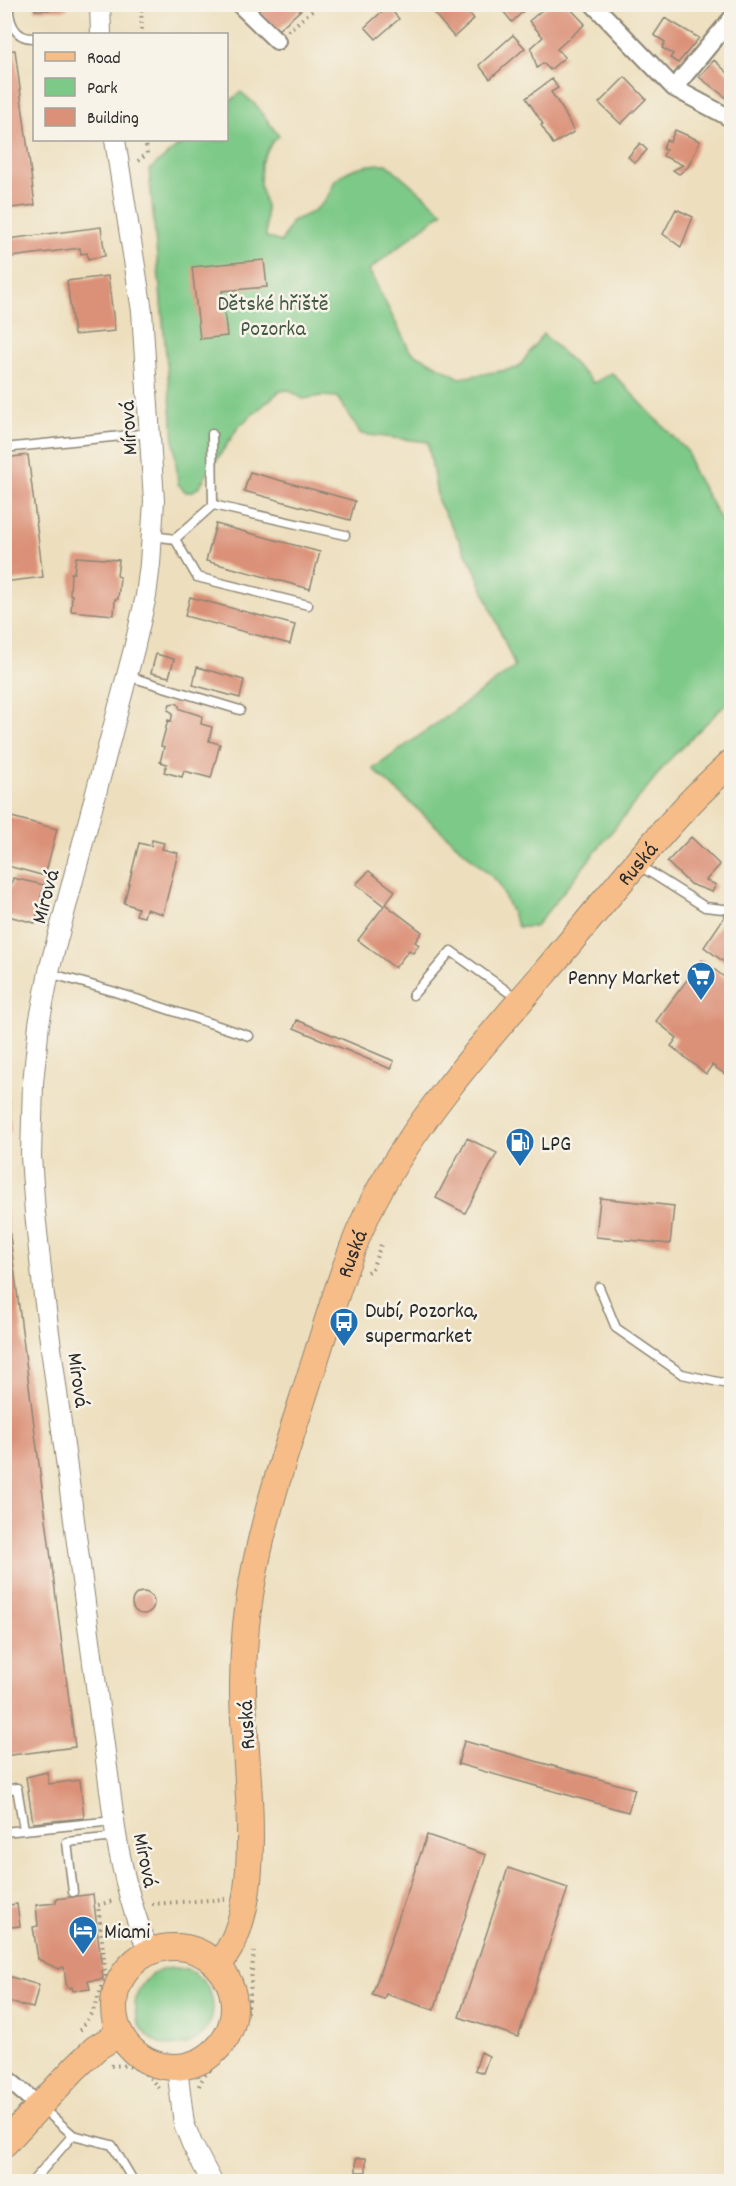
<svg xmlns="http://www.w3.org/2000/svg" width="736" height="2186" font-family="Dekko,sans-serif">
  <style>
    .green { fill: #7dc987; stroke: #547a59; stroke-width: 1.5 }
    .building { fill: #db9178 }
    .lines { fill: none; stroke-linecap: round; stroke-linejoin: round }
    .service-casing { stroke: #8c8574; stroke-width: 11 }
    .minor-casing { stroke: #8c8574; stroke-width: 20 }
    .tertiary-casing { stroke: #8c8574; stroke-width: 22 }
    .primary-casing { stroke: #8c8574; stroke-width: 28 }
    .path { stroke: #8c8574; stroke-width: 4; stroke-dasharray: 1.5 4.5; stroke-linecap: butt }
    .service { stroke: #fff; stroke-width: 8 }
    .minor { stroke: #fff; stroke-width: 16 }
    .tertiary { stroke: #fff; stroke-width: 20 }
    .primary { stroke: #f7bd88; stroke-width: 26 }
    .labels { text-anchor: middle; stroke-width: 5; stroke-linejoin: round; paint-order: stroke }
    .park-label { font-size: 22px; fill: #445a47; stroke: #f7f3e8 }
    .street-label { font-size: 22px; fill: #2b2b2b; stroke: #f7f3e8 }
    .poi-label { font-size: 22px; fill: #2b2b2b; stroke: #f7f3e8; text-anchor: start }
  </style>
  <rect width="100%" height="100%" fill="#f7f3e8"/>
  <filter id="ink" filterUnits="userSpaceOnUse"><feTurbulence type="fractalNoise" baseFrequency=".0167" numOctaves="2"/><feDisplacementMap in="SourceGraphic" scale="12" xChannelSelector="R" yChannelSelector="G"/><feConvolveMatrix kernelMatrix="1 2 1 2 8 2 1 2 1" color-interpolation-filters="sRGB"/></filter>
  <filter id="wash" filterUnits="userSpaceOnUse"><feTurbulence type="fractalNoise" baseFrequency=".008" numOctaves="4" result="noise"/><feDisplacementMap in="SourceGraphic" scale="24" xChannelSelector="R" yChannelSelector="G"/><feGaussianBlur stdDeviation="1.35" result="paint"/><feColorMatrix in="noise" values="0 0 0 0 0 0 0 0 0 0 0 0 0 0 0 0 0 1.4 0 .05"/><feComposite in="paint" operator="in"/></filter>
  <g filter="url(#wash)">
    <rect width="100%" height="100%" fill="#eddfbe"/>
    <path class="green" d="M241 92 256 105 279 136 272 142 261 163 260 186 266 206V237L281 242 292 221C307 215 321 209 329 194 331 190 332 185 335 181 348 167 370 164 387 164L443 212 369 270 410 351 460 378 518 368 543 334 594 383 612 373 688 452 692 469 726 529 731 534V699L670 759 535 927H518L498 882 373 769 515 667 475 570 438 501 428 442 361 434 337 397 321 396 303 399 289 390 280 391 239 426 198 488 191 492H186L178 484 149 170 185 140H226L227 104Z
      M135 2007a39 39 0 1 1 78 0a39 39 0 1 1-78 0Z"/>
    <g id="blocks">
      <path class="building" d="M35 4H70L66 10H35Z
        M259 4H302L304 7 277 31 256 8Z
        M426 4H461L474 19 454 37Z
        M497 4H531L512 22Z
        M548 5H567L585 24 557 49 565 57 550 70 543 63 537 68 531 48 543 37 529 21Z
        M388 6 399 19 376 39 365 27Z
        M665 18 699 38 678 63 670 58 673 54 662 48 665 42 654 35Z
        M513 35 525 48 490 79 479 65Z
        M15 50 35 205 4 209V51Z
        M714 60 732 77V102L699 77Z
        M625 77 646 99 621 124 599 103Z
        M552 79 558 88 551 92 563 110 574 132 553 144 541 125 543 124 526 98Z
        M675 130 700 141 688 167 679 174 673 170 683 165 663 156 666 150 663 149 666 140 670 142Z
        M640 143 647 150 635 163 628 157Z
        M676 209 693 217 681 247 663 234Z
        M4 225 8 239 101 227 105 256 88 259 87 253 81 254 80 248 4 258Z
        M264 260 267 287 222 291 227 336 200 339 192 267Z
        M108 276 115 331 74 335 67 281Z
        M28 455 43 577 4 582V458Z
        M250 472 355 501 350 520 244 491Z
        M216 524 320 552 310 589 206 561Z
        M76 557 119 560 117 576 120 577 118 599H115L114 615 71 611 72 595H70L71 573H74Z
        M190 597 295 625 290 644 185 616Z
        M156 654 174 659 169 677 151 673Z
        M197 667 244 680 240 698 193 685Z
        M175 703 178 704 180 709 202 716 201 724 212 727 209 741 220 744 211 778 184 771 182 777 164 772 167 764 160 762 164 747 161 746 168 720 171 721 173 713 168 710 170 704Z
        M4 815 57 829 45 876 4 865Z
        M691 837 720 865 706 880 716 885 712 892 690 884 667 862Z
        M152 840 164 843 162 849 178 853 163 914 146 909 144 917 136 915 138 908 124 903 139 843 151 846Z
        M369 871 395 891 385 904 422 932 415 942 419 945 413 953 409 950 395 968 358 940 384 906 356 884Z
        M13 878 44 885 35 923 4 915V888L10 889Z
        M727 913 732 917V968L704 947Z
        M702 960 732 983V1079L712 1065 706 1074 671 1046 677 1038 656 1021Z
        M297 1020 394 1061 391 1069 294 1028Z
        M4 1094H8L11 1132H4Z
        M467 1138 497 1153 465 1213 436 1198Z
        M4 1189 75 1747 4 1756Z
        M600 1198 674 1206 670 1244 596 1237Z
        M132 1603a11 11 0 1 1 22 0a11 11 0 1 1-22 0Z
        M464 1741 635 1789 628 1812 458 1764Z
        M47 1772 49 1784 80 1780 84 1818 33 1823 26 1777Z
        M427 1835 486 1855 434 2010 386 1994 384 1999 372 1995Z
        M508 1868 568 1888 518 2037 459 2017Z
        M93 1894 103 1979 88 1981 90 1989 73 1991 72 1987 69 1988 66 1984 64 1967 58 1969 38 1959 33 1927 38 1926 36 1905 56 1903V1899Z
        M17 1904 20 1926 11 1927 8 1905Z
        M4 1975 39 1985 33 2008 4 2001Z
        M481 2052 489 2056 483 2073 475 2070Z
        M356 2158H366V2172H356Z"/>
    </g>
  </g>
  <g filter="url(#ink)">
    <use href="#blocks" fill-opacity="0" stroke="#8c8574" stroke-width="1.5"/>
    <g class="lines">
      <g class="service-casing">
        <path id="service" d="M9 4C8 22 15 39 34 38
          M212 434 213 505
          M4 448 151 433
          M153 536 175 539 213 505 345 535
          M175 539 197 577 308 605
          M127 676 240 710
          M637 864 705 907 732 910
          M49 973 112 991 249 1036
          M413 995 451 951 518 999
          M599 1287 616 1328 682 1374 732 1385
          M4 1790 17 1788 24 1829
          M4 1832 114 1821
          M73 1892 67 1842 116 1837
          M41 2107 73 2135 112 2145 134 2182
          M32 2182 73 2135"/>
      </g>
      <g class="minor-casing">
        <path id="minor" d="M239 4 277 41
          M593 4 674 88 732 119
          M674 88 732 18
          M4 2076 39 2106"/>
      </g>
      <g class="tertiary-casing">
        <path id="tertiary" d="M100 4 101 34
          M115 140 142 311 154 501 150 564 146 596 134 649 50 967 39 1024 33 1083 31 1156 35 1213 43 1288 116 1835C123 1875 133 1914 149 1952
          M177 2068 184 2124 192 2144 212 2182"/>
      </g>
      <g class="primary-casing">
        <g id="primary">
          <circle cx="174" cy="2007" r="60"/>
          <path id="s1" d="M218 1965C271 1905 242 1761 243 1685 243 1644 247 1604 256 1563 269 1499 291 1436 311 1373 330 1315 346 1255 374 1200 417 1118 485 1042 546 971 591 918 635 862 683 810 698 793 715 778 732 762"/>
          <path d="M4 2144 75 2068 96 2048 120 2033"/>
        </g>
      </g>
      <path class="path" d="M141 4 142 34
        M288 31 320 4
        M138 161 147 154 146 140
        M367 1272 372 1269 382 1242
        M152 1904 225 1899
        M80 2030 93 2011 106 1977 98 1905 113 1901
        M111 2066C132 2063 148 2071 159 2090
        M199 2086C206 2067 226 2061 236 2044 251 2018 250 1981 254 1952"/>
      <use href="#service" class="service"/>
      <use href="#minor" class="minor"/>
      <use href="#tertiary" class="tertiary"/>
      <use href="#primary" class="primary"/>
    </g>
  </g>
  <defs>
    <g id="supermarket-pin" transform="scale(1.5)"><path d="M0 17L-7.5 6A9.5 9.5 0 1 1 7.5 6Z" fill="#1f6fb2" stroke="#f7f3e8"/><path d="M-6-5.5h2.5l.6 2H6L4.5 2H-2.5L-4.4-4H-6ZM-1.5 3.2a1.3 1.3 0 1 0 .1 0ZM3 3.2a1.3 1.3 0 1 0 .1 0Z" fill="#fff"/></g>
    <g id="fuel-pin" transform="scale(1.5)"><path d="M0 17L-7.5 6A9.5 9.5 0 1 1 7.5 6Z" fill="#1f6fb2" stroke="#f7f3e8"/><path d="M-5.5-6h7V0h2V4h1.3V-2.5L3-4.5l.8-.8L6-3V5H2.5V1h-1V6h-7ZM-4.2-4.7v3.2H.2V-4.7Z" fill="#fff"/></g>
    <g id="bus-pin" transform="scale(1.5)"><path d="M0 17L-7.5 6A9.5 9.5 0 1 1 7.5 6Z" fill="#1f6fb2" stroke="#f7f3e8"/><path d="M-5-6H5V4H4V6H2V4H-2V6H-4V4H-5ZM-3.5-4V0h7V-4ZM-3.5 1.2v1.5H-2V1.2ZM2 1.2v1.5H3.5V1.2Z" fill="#fff"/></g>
    <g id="hotel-pin" transform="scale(1.5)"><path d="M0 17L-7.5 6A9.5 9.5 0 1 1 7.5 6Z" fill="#1f6fb2" stroke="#f7f3e8"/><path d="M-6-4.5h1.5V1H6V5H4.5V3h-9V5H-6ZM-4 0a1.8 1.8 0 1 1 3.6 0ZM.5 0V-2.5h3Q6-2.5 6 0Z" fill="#fff"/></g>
  </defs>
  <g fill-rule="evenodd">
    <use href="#supermarket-pin" x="701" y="976"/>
    <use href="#fuel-pin" x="520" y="1142"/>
    <use href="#bus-pin" x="344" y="1322"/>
    <use href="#hotel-pin" x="83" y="1930"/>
  </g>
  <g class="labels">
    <g class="park-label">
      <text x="273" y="310">Dětské hřiště<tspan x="273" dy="25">Pozorka</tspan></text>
    </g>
    <g class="street-label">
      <text transform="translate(127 428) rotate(-93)" y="8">Mírová</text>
      <text dy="8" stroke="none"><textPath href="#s1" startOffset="1220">Ruská</textPath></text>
      <text transform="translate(44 896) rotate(-75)" y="8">Mírová</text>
      <text dy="8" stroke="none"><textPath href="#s1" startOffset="734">Ruská</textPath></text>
      <text transform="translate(80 1380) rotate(82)" y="8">Mírová</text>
      <text transform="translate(245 1725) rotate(-93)" y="8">Ruská</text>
      <text transform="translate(147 1860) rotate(78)" y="8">Mírová</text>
    </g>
    <g class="poi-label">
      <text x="680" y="984" text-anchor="end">Penny Market</text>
      <text x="541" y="1150">LPG</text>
      <text x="365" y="1317">Dubí, Pozorka,<tspan x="365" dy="25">supermarket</tspan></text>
      <text x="104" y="1938">Miami</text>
    </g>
  </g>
  <rect width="736" height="2186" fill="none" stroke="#f7f3e8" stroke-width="24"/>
  <rect x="33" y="33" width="195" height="108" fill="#f7f3e8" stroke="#a5a39c" stroke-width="1.5"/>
  <rect x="45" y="52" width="30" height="9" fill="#f7bd88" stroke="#a5a39c" stroke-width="1.5"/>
  <text x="87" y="63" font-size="18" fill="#2b2b2b">Road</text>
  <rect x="45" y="78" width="30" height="18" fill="#7dc987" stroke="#a5a39c" stroke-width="1.5"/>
  <text x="87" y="93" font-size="18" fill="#2b2b2b">Park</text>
  <rect x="45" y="108" width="30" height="18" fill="#db9178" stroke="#a5a39c" stroke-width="1.5"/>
  <text x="87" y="123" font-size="18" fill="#2b2b2b">Building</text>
</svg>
